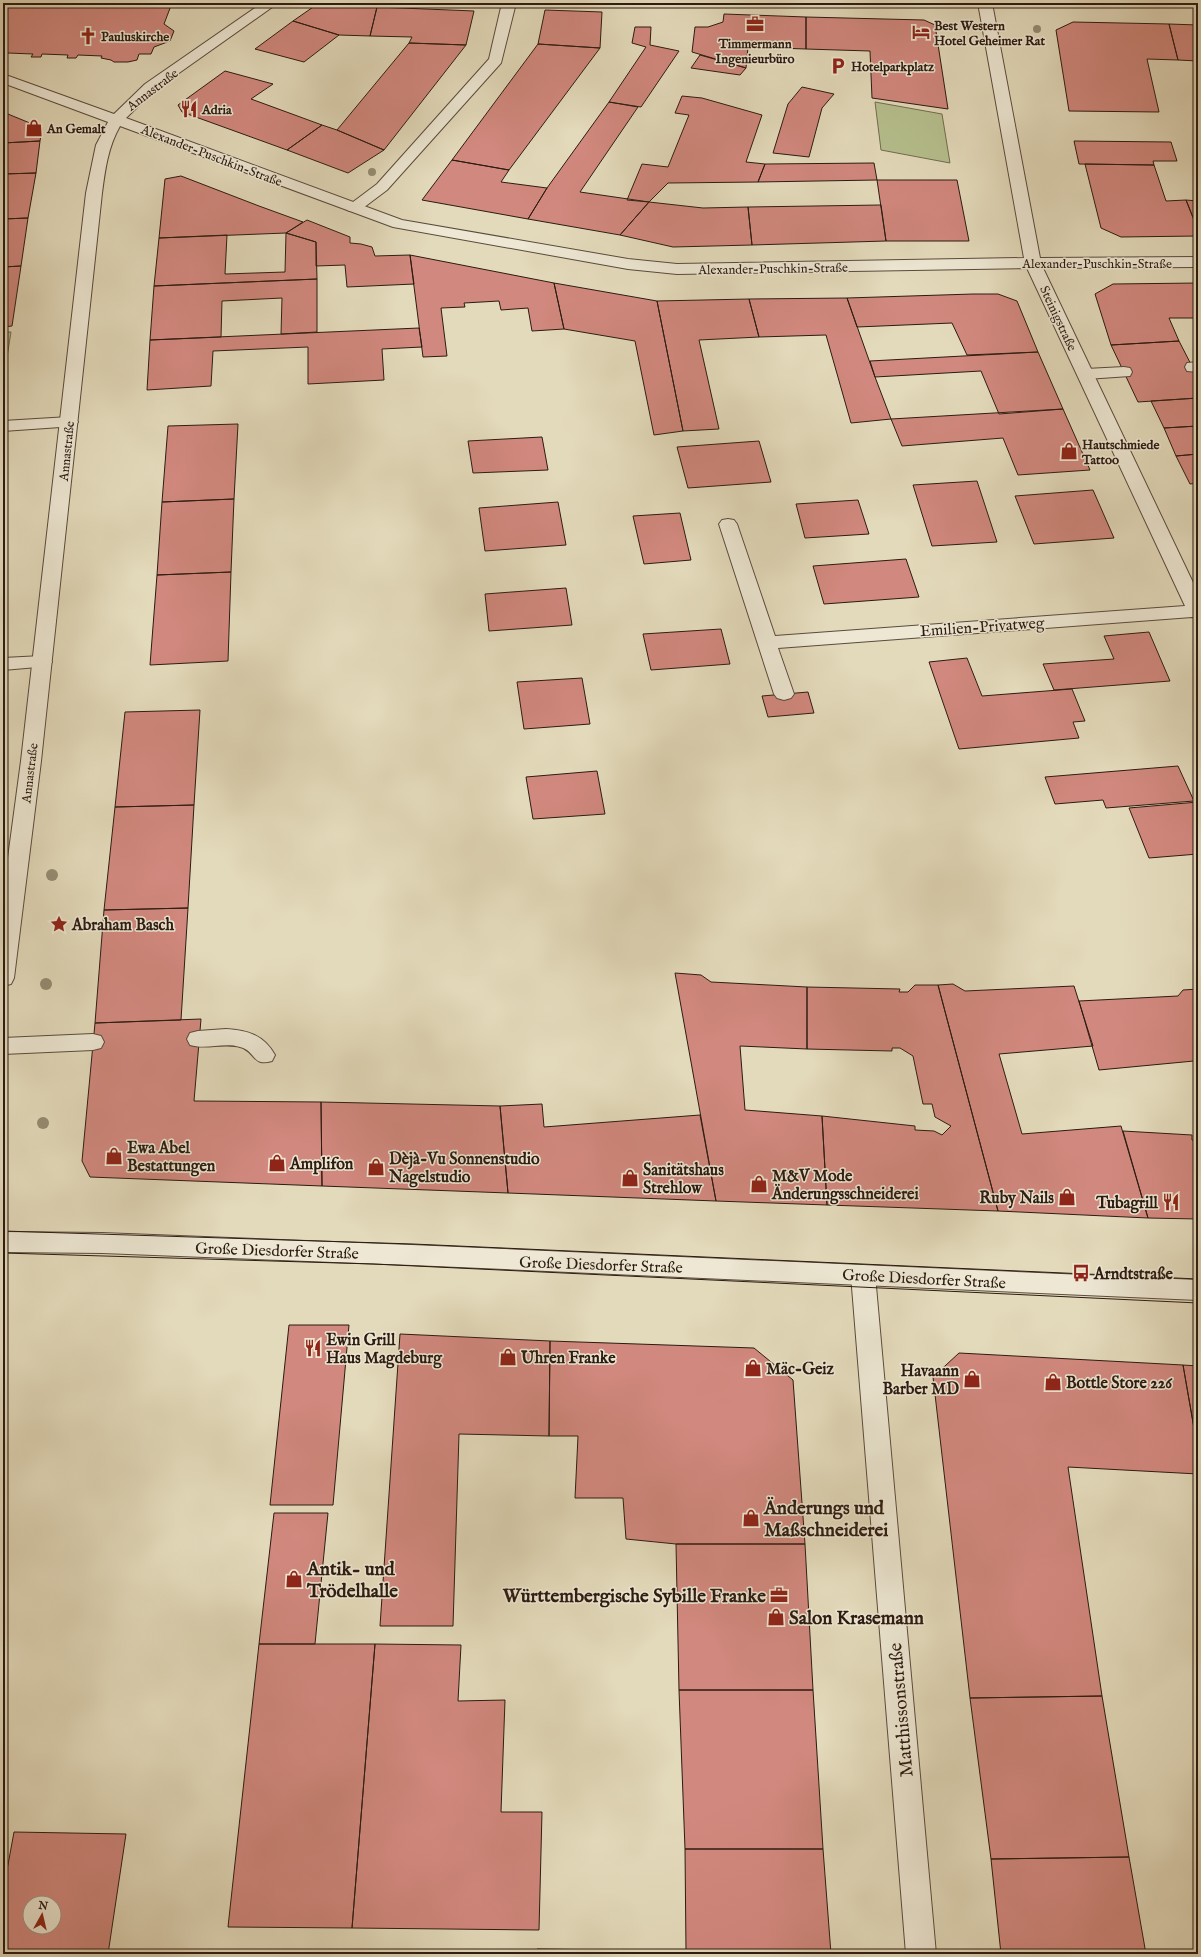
<svg xmlns="http://www.w3.org/2000/svg" width="1201" height="1957" font-family="'IM FELL English',serif">
  <style>
    .green { fill: #b6bf8e; stroke: #716d50 }
    .building { fill: #d1887e; stroke: #2c1b11; fill-rule: evenodd }
    .lines { fill: none; stroke-linecap: round; stroke-linejoin: round }
    .service-casing { stroke: #5a4b3c; stroke-width: 2 }
    .minor-casing { stroke: #5a4b3c; stroke-width: 2 }
    .tertiary-casing { stroke: #5a4b3c; stroke-width: 2 }
    .service { fill: #ede7d3; fill-rule: evenodd }
    .minor { fill: #ede7d3; fill-rule: evenodd }
    .tertiary { fill: #ede7d3; fill-rule: evenodd }
    .tram { stroke: #2c1b11; stroke-width: 1 }
    .tree { fill: #958c72 }
    .labels { text-anchor: middle; stroke-width: 3; stroke-linejoin: round; paint-order: stroke }
    .far-poi-label { font-size: 13px; font-weight: bold; fill: #2c1b11; stroke: #ede7d3; text-anchor: start }
    .far-street-label { font-size: 13px; fill: #2c1b11; stroke: #ede7d3 }
    .street-label { font-size: 16px; fill: #2c1b11; stroke: #ede7d3 }
    .poi-label { font-size: 16px; font-weight: bold; fill: #2c1b11; stroke: #ede7d3; text-anchor: start }
    .near-poi-label { font-size: 19px; font-weight: bold; fill: #2c1b11; stroke: #ede7d3; text-anchor: start }
    .near-street-label { font-size: 19px; fill: #2c1b11; stroke: #ede7d3 }
  </style>
  <rect width="100%" height="100%" fill="#e3dabb"/>
  <filter id="stains"><feTurbulence type="fractalNoise" baseFrequency=".005" numOctaves="4"/><feColorMatrix values="0 0 0 0 .2 0 0 0 0 .09 0 0 0 0 .02 0 0 0 .5 -.17"/></filter>
  <radialGradient id="worn" r=".72"><stop offset=".6" stop-color="#630" stop-opacity="0"/><stop offset="1" stop-color="#630" stop-opacity=".3"/></radialGradient>
  <path class="green" d="M875 102 942 114 950 163 881 150Z
    M3 332H11L3 382Z"/>
  <path class="building" d="M3 3H172L164 24 174 31 170 41 154 47 151 54H139L137 60 128 62H114L111 60 101 58 102 56 78 55 76 58H67L68 55 42 54 41 57H31L33 54 8 53 7 56H3Z
    M316 5 377 7 370 36 339 35 293 21Z
    M377 7 474 11 466 45 409 43 412 37 370 36Z
    M545 10 602 12 600 48 538 44Z
    M724 14 806 17V49L748 47 746 68 692 52 695 27H708L723 22Z
    M806 17 924 20 935 25 948 109 872 98 870 51 806 49Z
    M293 21 339 35 304 62 255 49Z
    M1073 22 1169 24 1178 60 1147 59 1159 112 1069 111 1056 30Z
    M1169 24 1198 25V61L1178 60Z
    M635 27H651L650 45 679 51 641 107 609 102 646 47 632 43Z
    M409 43 466 45 384 150 337 130Z
    M538 44 600 48 509 170 452 160Z
    M700 55 746 68 740 75 691 68Z
    M225 71 273 84 251 99 322 125 287 150 182 112 178 105Z
    M802 87 834 94 822 108 809 157 773 153 788 104Z
    M682 96 702 98 762 115 746 162 765 164 758 182 668 183 649 202 627 200 642 164 668 167 689 115 675 113Z
    M609 102 638 107 580 192 649 202 620 235 528 219 547 188Z
    M3 112 42 128 40 141 3 143Z
    M322 125 337 130 384 150 348 173 287 150Z
    M40 141 36 173 3 174V143Z
    M1074 141 1171 142 1177 161H1153L1154 165 1079 164Z
    M452 160 509 170 501 182 547 188 528 219 422 200Z
    M874 163 877 180 758 182 765 164Z
    M1085 164 1154 165 1166 201 1186 200 1198 230V236L1121 237 1101 228Z
    M36 173 28 218 3 219V174Z
    M181 176 259 206 303 222 286 233 159 238 165 179Z
    M877 180H957L969 241H886Z
    M1186 200 1198 201V230Z
    M649 202 703 208 748 207 752 245 673 247 620 235Z
    M881 205 886 241 752 245 748 207Z
    M28 218 21 266 3 267V219Z
    M307 220 350 237V243L361 244 372 247 375 256 410 255 414 284 347 287 345 265 316 266V242L286 233Z
    M286 233 316 242 317 279 154 286 159 238 227 235 225 274 285 272Z
    M410 255 554 283 564 329 532 331 528 308 501 310 499 301 464 303 465 307 441 308 447 356 423 357Z
    M21 266 12 326 3 327V267Z
    M317 279V332L281 334 282 298 222 301 221 337 150 340 154 286Z
    M554 283 657 301 683 431 654 435 635 341 564 329Z
    M1198 283V318H1169L1179 341 1111 345 1095 294 1113 284Z
    M973 294H998L1017 301 1038 352 967 355 952 323 857 327 847 298Z
    M847 298 875 377 891 419 851 423 826 335 759 337 749 299Z
    M749 299 759 337 699 340 719 429 683 431 657 301Z
    M419 328 422 347 382 349 384 380 308 384V347L213 351 211 386 147 390 150 340Z
    M1179 341 1198 378V398L1138 402 1111 345Z
    M1038 352 1063 409 999 414 981 371 875 377 870 361Z
    M1198 398V426L1164 428 1151 401Z
    M1063 409 1090 470 1018 475 1003 438 902 446 891 419Z
    M238 424 234 499 162 502 168 426Z
    M1198 426V454L1176 456 1164 428Z
    M542 437 548 470 473 473 468 441Z
    M759 441 771 482 688 488 677 447Z
    M1198 454V483L1190 484 1176 456Z
    M977 481 997 542 932 546 913 485Z
    M1093 490 1114 538 1034 544 1015 496Z
    M234 499 231 572 157 575 162 502Z
    M858 500 869 534 805 538 796 504Z
    M558 502 566 545 485 551 479 508Z
    M680 513 691 560 644 564 633 516Z
    M906 559 919 597 824 604 813 566Z
    M231 572 228 661 150 665 157 575Z
    M566 588 572 625 489 631 485 594Z
    M721 629 730 664 651 670 643 634Z
    M1149 632 1170 681 1054 690 1043 664 1114 659 1104 636Z
    M967 658 982 696 1072 689 1085 721 1073 722 1079 738 959 749 929 662Z
    M582 678 590 724 524 729 517 682Z
    M808 692 814 713 768 717 762 696Z
    M200 710 194 805 115 807 125 712Z
    M1178 766 1194 801 1106 808 1103 800 1055 804 1045 777Z
    M597 771 605 814 533 819 526 777Z
    M1198 802V854L1149 858 1129 808Z
    M194 805 188 908 104 910 115 807Z
    M188 908 181 1020 95 1023 104 910Z
    M675 973 701 975 711 982 807 987V1049L740 1046 745 1110 822 1116 827 1205 716 1201Z
    M953 984 965 991 1074 986 1093 1046 999 1054 1022 1134 1121 1126 1148 1218 998 1211 938 985Z
    M915 985H938L998 1211 827 1205 822 1116 915 1126V1130L934 1131 942 1135 951 1126 935 1117 932 1104H923L913 1056 900 1048H892V1051L807 1049V987L900 989 899 992H908Z
    M1198 989V1063L1194 1061 1099 1070 1079 1001 1178 996 1183 990Z
    M201 1019 194 1101 321 1102 322 1186 90 1177 82 1161 95 1023Z
    M321 1102 500 1106 508 1193 322 1186Z
    M542 1104 544 1127 700 1115 716 1201 508 1193 500 1106Z
    M1123 1131 1192 1135V1140L1198 1141V1219L1148 1218Z
    M289 1325H349L333 1505H270Z
    M400 1334 550 1341 549 1436 459 1434 453 1626H380Z
    M550 1341 754 1348 793 1380 805 1544H676L626 1539 623 1498H575L578 1436H549Z
    M959 1353 1183 1365 1198 1451V1474L1068 1467 1102 1696 970 1698 933 1377Z
    M1183 1365 1198 1366V1451Z
    M274 1513H328L315 1644H259Z
    M676 1544H805L813 1690H679Z
    M259 1644H375L352 1928 228 1927Z
    M375 1644 461 1645 458 1701 505 1700 501 1812H542L539 1930 352 1928Z
    M679 1690H813L823 1849H685Z
    M1102 1696 1129 1857 991 1859 970 1698Z
    M14 1832 126 1834 108 1954H3V1892ZM30 1903H54V1927H30Z
    M685 1849H823L831 1954H537V1949L686 1951Z
    M1129 1857 1146 1954H1001L991 1859Z"/>
  <g class="lines">
    <g class="service-casing">
      <path id="service" d="M502 3H516L501 63 387 190 359 211H349L346 208 349 205 377 184 489 59Z
        M1198 362V372L1187 371 1185 367 1187 363Z
        M1124 367 1130 368 1132 372 1130 376 1086 379 1080 378 1078 374 1080 370 1086 369Z
        M69 417 75 418 78 422 75 426 3 431V421Z
        M42 656 49 658 52 662 49 666 3 670V658Z
        M226 1029C247 1030 264 1035 275 1055L272 1061C252 1067 256 1051 240 1047 224 1042 206 1050 190 1045L187 1039 190 1033 198 1031Z
        M93 1034 101 1036 104 1042 101 1048 93 1050 3 1054V1038Z"/>
    </g>
    <g class="minor-casing">
      <path id="minor" d="M262 3H278L155 90 126 118 402 220 628 259 677 264 1024 258 978 3H992L1040 258 1198 257V267L1043 268 1198 593V619L1192 617 778 648 794 694 791 698 784 700 777 698 774 694 719 524 722 520 728 519 734 520 737 524 775 636 1185 606 1027 268 677 274 628 269 393 227 120 126C108 147 105 170 102 193L41 761 14 978 11 984 3 986V895L21 761 86 193 96 145 108 122 3 83V74L114 114 145 84Z
        M863 1265 872 1268 875 1275 936 1954H906L851 1275 854 1268Z"/>
    </g>
    <g class="tertiary-casing">
      <path id="tertiary" d="M3 1232 102 1233 412 1245 1198 1280V1300L412 1265 102 1253 3 1252Z"/>
    </g>
    <use href="#service" class="service"/>
    <use href="#minor" class="minor"/>
    <use href="#tertiary" class="tertiary"/>
    <path class="tram" d="M3 1231 413 1244 1198 1279
      M3 1253 373 1264 1198 1303"/>
  </g>
  <g class="tree">
    <circle cx="1037" cy="29" r="4"/>
    <circle cx="372" cy="172" r="4"/>
    <circle cx="52" cy="875" r="6"/>
    <circle cx="46" cy="984" r="6"/>
    <circle cx="43" cy="1123" r="6"/>
  </g>
  <defs>
    <g id="office-bare" transform="scale(1.38)"><path d="M-6-3h4V-5.5h4V-3h4V5H-6ZM-1-4.5V-3h2v-1.5ZM-6 0V1H6V0Z" fill="#8f2418" stroke="#ede7d3" stroke-width="2.5" paint-order="stroke"/></g>
    <g id="hotel-bare" transform="scale(1.38)"><path d="M-6-4.5h1.5V1H6V5H4.5V3h-9V5H-6ZM-4 0a1.8 1.8 0 1 1 3.6 0ZM.5 0V-2.5h3Q6-2.5 6 0Z" fill="#8f2418" stroke="#ede7d3" stroke-width="2.5" paint-order="stroke"/></g>
    <g id="church-bare" transform="scale(1.38)"><path d="M-1.2-6h2.4v3.5h3.3v2.4h-3.3V6h-2.4V-.1h-3.3v-2.4h3.3Z" fill="#8f2418" stroke="#ede7d3" stroke-width="2.5" paint-order="stroke"/></g>
    <g id="parking-bare" transform="scale(1.38)"><path d="M-3.5-5.5H1a3.5 3.5 0 0 1 0 7H-1V5.5H-3.5ZM-1-3.4V-.6H.8a1.4 1.4 0 0 0 0-2.8Z" fill="#8f2418" stroke="#ede7d3" stroke-width="2.5" paint-order="stroke"/></g>
    <g id="restaurant-bare" transform="scale(1.38)"><path d="M-5-6h1v4h1v-4h1v4h1v-4h1v5L-1.5 .5V6h-2V.5L-5-1ZM5-6V6H3V1.5H1.5Q1.5-4 5-6Z" fill="#8f2418" stroke="#ede7d3" stroke-width="2.5" paint-order="stroke"/></g>
    <g id="shop-bare" transform="scale(1.38)"><path d="M-5-2.5h2.3a2.7 3.5 0 0 1 5.4 0H5L5.5 6h-11ZM-1.5-2.5h3a1.5 2.3 0 0 0-3 0Z" fill="#8f2418" stroke="#ede7d3" stroke-width="2.5" paint-order="stroke"/></g>
    <g id="sight-bare" transform="scale(1.38)"><path d="M0-6L1.8-2.2L6-1.7L2.9 1.2L3.7 5.4L0 3.3L-3.7 5.4L-2.9 1.2L-6-1.7L-1.8-2.2Z" fill="#8f2418" stroke="#ede7d3" stroke-width="2.5" paint-order="stroke"/></g>
    <g id="bus-bare" transform="scale(1.38)"><path d="M-5-6H5V4H4V6H2V4H-2V6H-4V4H-5ZM-3.5-4V0h7V-4ZM-3.5 1.2v1.5H-2V1.2ZM2 1.2v1.5H3.5V1.2Z" fill="#8f2418" stroke="#ede7d3" stroke-width="2.5" paint-order="stroke"/></g>
  </defs>
  <g fill-rule="evenodd">
    <use href="#office-bare" x="755" y="24"/>
    <use href="#hotel-bare" x="921" y="32"/>
    <use href="#church-bare" x="88" y="36"/>
    <use href="#parking-bare" x="838" y="66"/>
    <use href="#restaurant-bare" x="189" y="109"/>
    <use href="#shop-bare" x="34" y="128"/>
    <use href="#shop-bare" x="1069" y="451"/>
    <use href="#sight-bare" x="59" y="924"/>
    <use href="#shop-bare" x="114" y="1156"/>
    <use href="#shop-bare" x="277" y="1163"/>
    <use href="#shop-bare" x="376" y="1167"/>
    <use href="#shop-bare" x="630" y="1178"/>
    <use href="#shop-bare" x="759" y="1184"/>
    <use href="#shop-bare" x="1067" y="1197"/>
    <use href="#restaurant-bare" x="1171" y="1202"/>
    <use href="#bus-bare" x="1081" y="1273"/>
    <use href="#restaurant-bare" x="313" y="1348"/>
    <use href="#shop-bare" x="508" y="1357"/>
    <use href="#shop-bare" x="753" y="1368"/>
    <use href="#shop-bare" x="972" y="1379"/>
    <use href="#shop-bare" x="1053" y="1382"/>
    <use href="#shop-bare" x="751" y="1518"/>
    <use href="#shop-bare" x="294" y="1579"/>
    <use href="#office-bare" x="779" y="1595"/>
    <use href="#shop-bare" x="776" y="1617"/>
  </g>
  <g class="labels">
    <g class="far-poi-label">
      <text x="934" y="30">Best Western<tspan x="934" dy="15">Hotel Geheimer Rat</tspan></text>
      <text x="101" y="41">Pauluskirche</text>
      <text x="755" y="48" text-anchor="middle">Timmermann<tspan x="755" dy="15">Ingenieurbüro</tspan></text>
      <text x="851" y="71">Hotelparkplatz</text>
      <text x="202" y="114">Adria</text>
      <text x="47" y="133">An Gemalt</text>
      <text x="1082" y="449">Hautschmiede<tspan x="1082" dy="15">Tattoo</tspan></text>
    </g>
    <g class="far-street-label">
      <text transform="translate(152 89) rotate(-37)" y="5">Annastraße</text>
      <text transform="translate(212 155) rotate(21)" y="5">Alexander-Puschkin-Straße</text>
      <text x="1097" y="268">Alexander-Puschkin-Straße</text>
      <text transform="translate(773 268) rotate(-1)" y="5">Alexander-Puschkin-Straße</text>
      <text transform="translate(1059 318) rotate(65)" y="5">Steinigstraße</text>
      <text transform="translate(66 451) rotate(-84)" y="5">Annastraße</text>
      <text transform="translate(29 773) rotate(-83)" y="5">Annastraße</text>
    </g>
    <g class="street-label">
      <text transform="translate(982 626) rotate(-4)" y="6">Emilien-Privatweg</text>
      <text transform="translate(277 1250) rotate(2)" y="6">Große Diesdorfer Straße</text>
      <text transform="translate(601 1264) rotate(2)" y="6">Große Diesdorfer Straße</text>
      <text transform="translate(924 1278) rotate(3)" y="6">Große Diesdorfer Straße</text>
    </g>
    <g class="poi-label">
      <text x="72" y="930">Abraham Basch</text>
      <text x="127" y="1153">Ewa Abel<tspan x="127" dy="18">Bestattungen</tspan></text>
      <text x="389" y="1164">Dèjà-Vu Sonnenstudio<tspan x="389" dy="18">Nagelstudio</tspan></text>
      <text x="290" y="1169">Amplifon</text>
      <text x="643" y="1175">Sanitätshaus<tspan x="643" dy="18">Strehlow</tspan></text>
      <text x="772" y="1181">M&amp;V Mode<tspan x="772" dy="18">Änderungsschneiderei</tspan></text>
      <text x="1054" y="1203" text-anchor="end">Ruby Nails</text>
      <text x="1158" y="1208" text-anchor="end">Tubagrill</text>
      <text x="1094" y="1279">Arndtstraße</text>
      <text x="326" y="1345">Ewin Grill<tspan x="326" dy="18">Haus Magdeburg</tspan></text>
      <text x="521" y="1363">Uhren Franke</text>
      <text x="766" y="1374">Mäc-Geiz</text>
      <text x="959" y="1376" text-anchor="end">Havaann<tspan x="959" dy="18">Barber MD</tspan></text>
      <text x="1066" y="1388">Bottle Store 226</text>
    </g>
    <g class="near-poi-label">
      <text x="764" y="1514">Änderungs und<tspan x="764" dy="22">Maßschneiderei</tspan></text>
      <text x="307" y="1575">Antik- und<tspan x="307" dy="22">Trödelhalle</tspan></text>
      <text x="766" y="1602" text-anchor="end">Württembergische Sybille Franke</text>
      <text x="789" y="1624">Salon Krasemann</text>
    </g>
    <g class="near-street-label">
      <text transform="translate(900 1710) rotate(-95)" y="7">Matthissonstraße</text>
    </g>
  </g>
  <rect width="1201" height="1957" fill="none" stroke="#e3dabb" stroke-width="16"/>
  <rect x="4" y="4" width="1193" height="1949" fill="none" stroke="#2c1b11" stroke-width="2"/>
  <rect x="8" y="8" width="1185" height="1941" fill="none" stroke="#2c1b11"/>
  <g transform="translate(42 1915) rotate(8)"><circle r="19" fill="#ede7d3" stroke="#a09585"/>
  <path d="M0-3L7 15L0 10L-7 15Z" fill="#8f2418"/>
  <text y="-6" font-size="11" font-weight="bold" text-anchor="middle" fill="#2c1b11">N</text>
  </g>
  <rect width="100%" height="100%" filter="url(#stains)"/>
  <rect width="100%" height="100%" fill="url(#worn)"/>
</svg>
